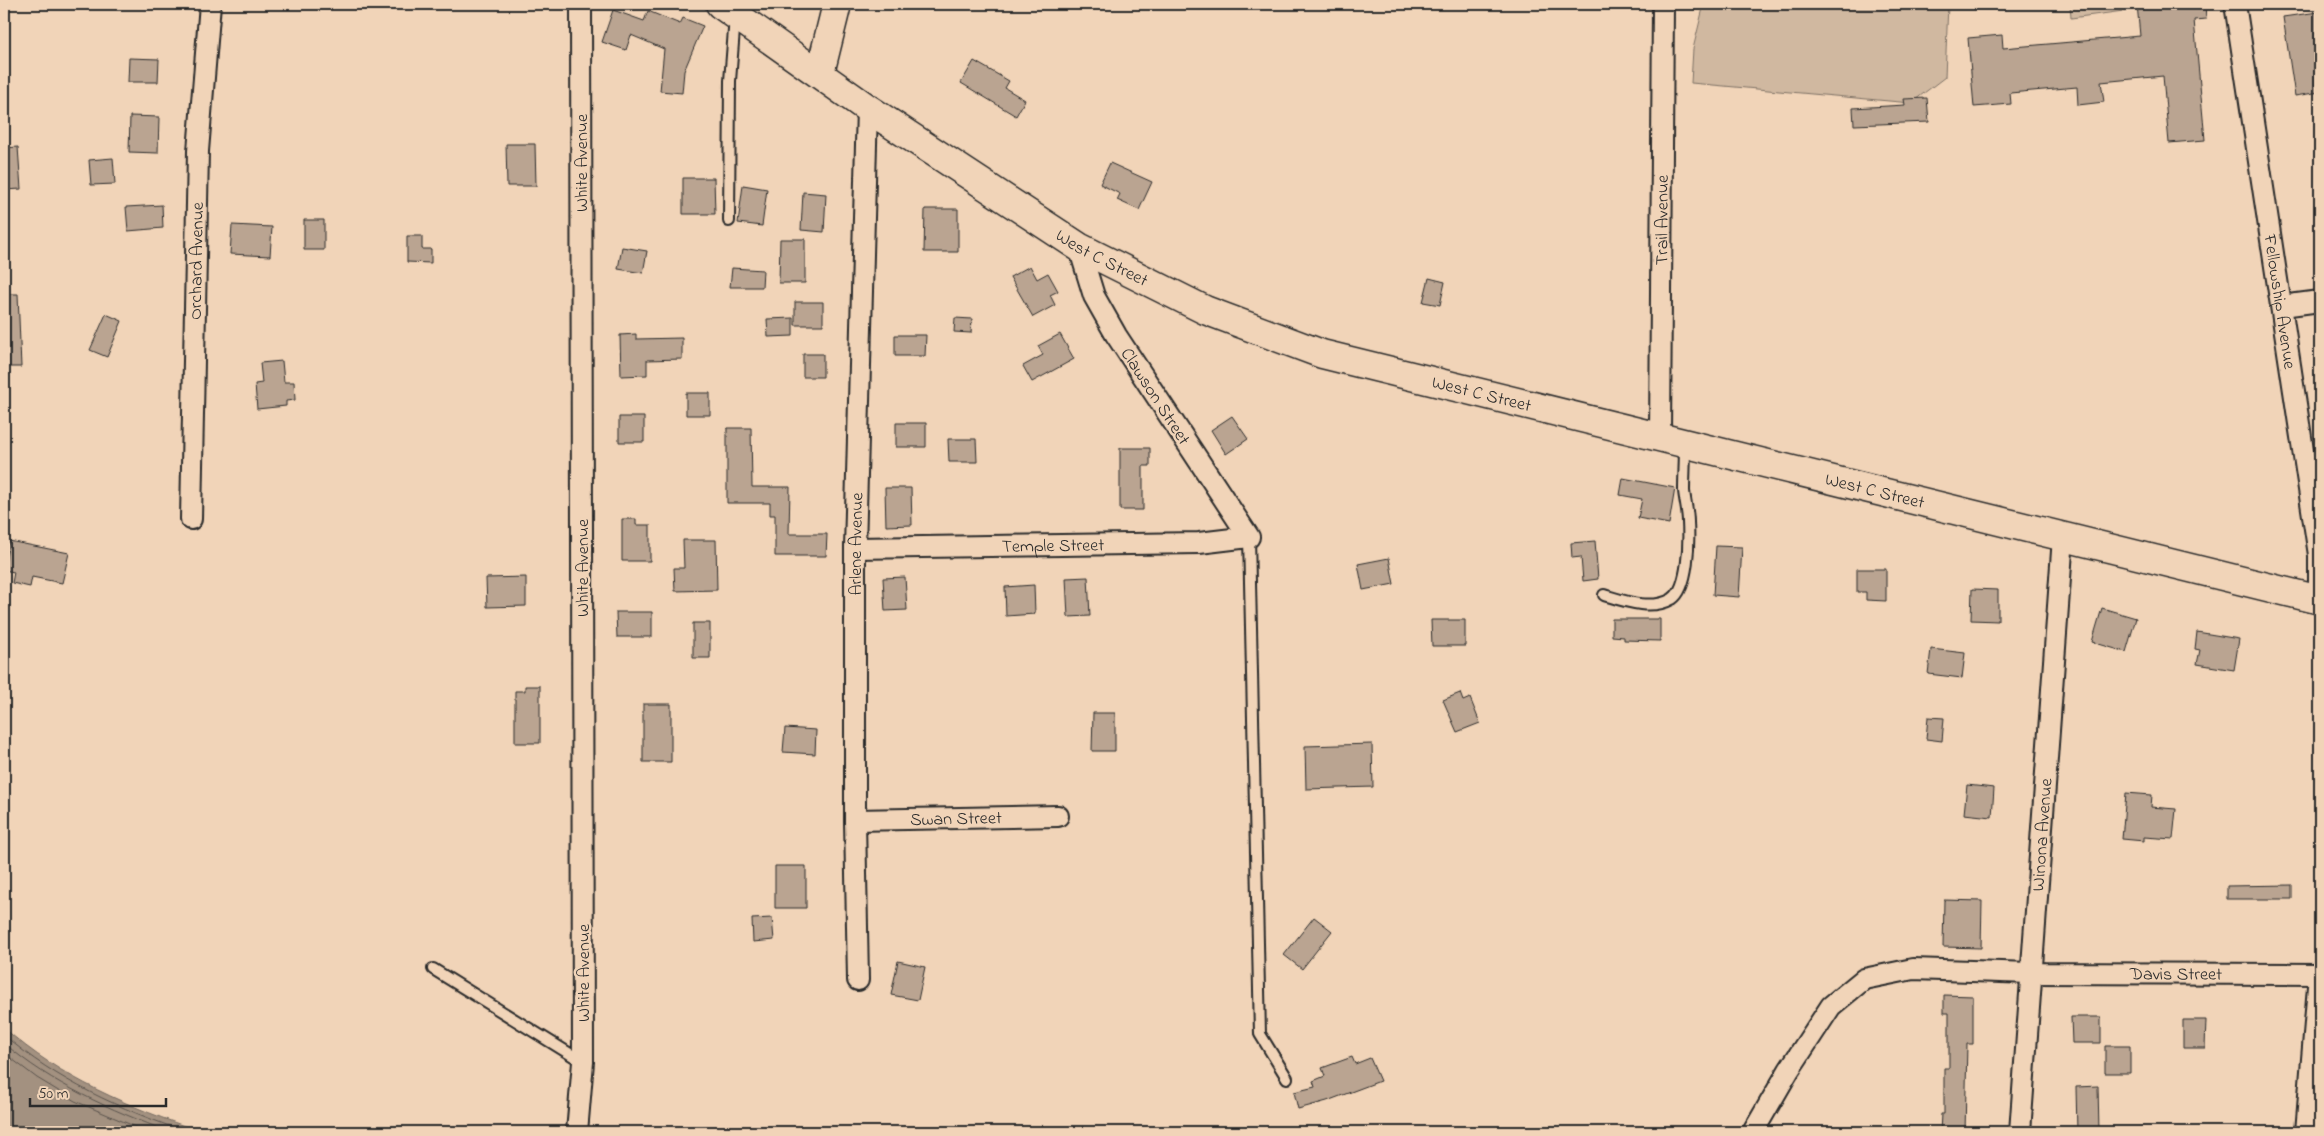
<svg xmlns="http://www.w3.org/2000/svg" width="2324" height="1136" font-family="'Indie Flower',sans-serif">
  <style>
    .green { fill: #d0b8a0; stroke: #7e7266 }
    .water { fill: #a39180; stroke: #73685e }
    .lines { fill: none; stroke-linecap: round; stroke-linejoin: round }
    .shore { stroke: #5b544d; stroke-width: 1 }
    .building { fill: #baa491; stroke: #2b2b2b }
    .lane-casing { stroke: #2b2b2b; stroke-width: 14 }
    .street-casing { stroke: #2b2b2b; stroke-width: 24 }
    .secondary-casing { stroke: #2b2b2b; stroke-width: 31 }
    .lane { stroke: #f1d4b8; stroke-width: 10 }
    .street { stroke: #f1d4b8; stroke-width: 20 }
    .secondary { stroke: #f1d4b8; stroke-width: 28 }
    .labels { text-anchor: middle; stroke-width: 5; stroke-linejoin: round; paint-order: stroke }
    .street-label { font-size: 18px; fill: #2b2b2b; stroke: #f1d4b8 }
  </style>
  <rect width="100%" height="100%" fill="#f1d4b8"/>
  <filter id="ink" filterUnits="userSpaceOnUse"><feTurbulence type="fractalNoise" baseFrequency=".02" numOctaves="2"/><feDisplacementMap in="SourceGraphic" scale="10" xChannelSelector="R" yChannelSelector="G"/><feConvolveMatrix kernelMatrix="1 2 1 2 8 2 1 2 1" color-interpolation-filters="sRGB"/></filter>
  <g filter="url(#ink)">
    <path class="green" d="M1704 4H1948L1945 77 1911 103 1691 83 1693 49Z
      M2070 4H2176L2071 18Z"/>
    <path class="water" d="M4 1028C61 1079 130 1107 201 1132H4Z"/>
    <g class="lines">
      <path class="shore" d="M4 1035C56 1081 121 1109 186 1132
        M4 1043C52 1085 110 1109 169 1132
        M4 1053 37 1078 75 1101 148 1132"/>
    </g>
    <path class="building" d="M2137 4H2205L2206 19 2194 20 2205 140 2169 143 2163 76 2101 82 2104 102 2078 105 2077 87 2010 93 2011 104 1974 107 1968 38 2002 35 2003 48 2140 36Z
      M613 10 644 21 648 11 680 24 683 18 703 26 684 71 682 93 660 91 664 49 631 35 626 50 602 42Z
      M2318 12 2320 92 2295 96 2283 17Z
      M129 58 159 59 158 82H128Z
      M974 61 1009 81 1005 88 1025 100 1016 116 961 83Z
      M1927 98 1929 122 1854 125 1853 108 1905 105 1904 99Z
      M130 116 159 117 158 153 129 152Z
      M506 144H535L536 186H507Z
      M18 147 21 189 5 190 4 148Z
      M113 158 115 184 91 185 89 160Z
      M1110 163 1152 182 1139 210 1117 200 1120 194 1100 184Z
      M683 178H714L715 214H683Z
      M743 185 767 189 762 226 738 223Z
      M803 192 826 194 824 232 801 230Z
      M162 205 163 228 128 231 126 207Z
      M925 209H958V252H924Z
      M304 220H324V250H304Z
      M232 225 272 227 270 256 230 254Z
      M407 236H422V249H431V263L407 262Z
      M780 239H805V283H779Z
      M622 247 647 251 643 273 618 269Z
      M1030 266 1037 279 1048 273 1058 291 1050 295 1055 305 1033 317 1010 277Z
      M732 268 763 270 762 287H730Z
      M1429 278 1445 282 1440 305 1423 302Z
      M4 294H18L21 367H4Z
      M795 302H823V325H795Z
      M106 314 122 321 107 357 90 350Z
      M793 318V336L768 337 767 319Z
      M955 318 972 319 971 333 954 332Z
      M636 334V339L682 338V359L647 360V375L621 376 620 335Z
      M1060 334 1074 359 1032 382 1023 366 1043 355 1038 346Z
      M895 335H926L925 356H895Z
      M803 354H823V377H803Z
      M282 361 284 382H294L295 400 286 401V406L257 409 255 384 262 383 260 363Z
      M686 393H710V415H686Z
      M1232 416 1248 439 1226 454 1211 430Z
      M619 417H644V442H619Z
      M896 423H926V447H896Z
      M727 428H751L752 487H790L789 534H827L826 556H775V515H770V503H727Z
      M948 439H976L977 462H949Z
      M1120 448H1150V466H1143V510H1120Z
      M1623 478 1675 488 1669 524 1638 518 1642 499 1620 495Z
      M885 488H911L912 525 886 526Z
      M622 519H636V525H650V561H622Z
      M683 540H716L717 590 675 591 674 568H684Z
      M9 541 69 553 62 583 32 577 30 587 12 583 14 572 4 570Z
      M1595 541 1598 579 1583 581 1581 557 1572 558 1571 543Z
      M1716 546 1742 547 1739 597 1713 595Z
      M1389 558 1394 584 1363 590 1358 564Z
      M1857 569H1886V601L1866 600V592H1857Z
      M526 577V606L487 607 486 578Z
      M905 577 907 610 885 611 883 578Z
      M1088 577 1090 616 1068 617 1066 578Z
      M1034 585 1035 614 1006 616 1005 587Z
      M1972 589 1998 590V621L1971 620Z
      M2102 608 2136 618 2126 652 2092 642Z
      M616 612H652V637H617Z
      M1612 619H1660V641L1624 640V637L1612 636Z
      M1431 620H1465V646H1432Z
      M693 623H710V658H693Z
      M2197 632 2239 639 2234 670 2197 664 2200 650 2195 649Z
      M1931 649 1965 653 1962 678 1928 674Z
      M525 686H540V743H515V691H525Z
      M1460 693 1463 701 1470 698 1480 723 1457 732 1443 700Z
      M643 704H671V762H643Z
      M1093 713H1115V751H1092Z
      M1928 717 1944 718 1942 741 1926 739Z
      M785 728 816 730 815 754 783 752Z
      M1372 744 1373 787 1306 789 1305 746Z
      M1967 785 1994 788 1992 817 1964 814Z
      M2126 793 2152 795 2151 807 2176 809 2173 839 2144 837V841L2122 839Z
      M775 866H806V908H775Z
      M2292 885V899H2227V886Z
      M1944 900 1982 901 1981 948 1943 947Z
      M1314 917 1332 931 1302 969 1284 955Z
      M772 918 774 940 753 942 752 919Z
      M898 961 925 967 918 1000 891 995Z
      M1944 995 1973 996V1044H1967L1965 1132H1940L1941 1114H1944V1068H1949V1013H1944Z
      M2071 1017H2101V1043H2072Z
      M2183 1020H2206L2205 1048H2183Z
      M2105 1046H2130V1073H2105Z
      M1352 1057 1355 1064 1370 1058 1380 1081 1327 1101 1298 1109 1294 1092 1315 1087 1313 1081 1325 1076 1322 1068Z
      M2098 1086 2099 1132H2077L2076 1087Z"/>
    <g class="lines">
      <g class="lane-casing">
        <path id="lane" d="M729 221 730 81 735 17
          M1249 537 1260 1034 1287 1078
          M1604 595C1624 601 1651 611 1672 599 1689 588 1689 540 1688 522 1688 512 1685 501 1684 491 1684 476 1685 460 1685 445
          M433 969 583 1062"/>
      </g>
      <g class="street-casing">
        <g id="street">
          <path id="s1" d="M2235 4 2319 555V599"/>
          <path d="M2282 306 2320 301"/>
          <path id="s2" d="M1660 438 1663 4"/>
          <path id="s3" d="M191 519 198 151 210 4"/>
          <path id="s4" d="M855 548 1199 543 1249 537 1116 335 1094 296 1079 247"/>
          <path id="s5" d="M855 820 1058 816"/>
          <path id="s6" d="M858 980 855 820V548L867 108"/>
          <path d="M577 1132 583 1062 581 4"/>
          <path id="s7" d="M1753 1132 1789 1070 1831 1006 1864 979 1913 969 2030 973 2320 974"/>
          <path id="s8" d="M2020 1132 2063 537"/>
          <path d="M2306 1132 2319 974"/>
        </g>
      </g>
      <g class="secondary-casing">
        <g id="secondary">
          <path id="s9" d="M720 4 867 108 1079 247 1205 310 1322 354 2320 600"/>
          <path d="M820 73 837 4"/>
        </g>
      </g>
      <use href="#lane" class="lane"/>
      <use href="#street" class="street"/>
      <use href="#secondary" class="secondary"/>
    </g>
  </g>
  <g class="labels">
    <g class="street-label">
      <text transform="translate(581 163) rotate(-90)" y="6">White Avenue</text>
      <text dy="6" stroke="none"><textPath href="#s2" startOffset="218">Trail Avenue</textPath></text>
      <text dy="6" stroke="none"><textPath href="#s9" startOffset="459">West C Street</textPath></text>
      <text dy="6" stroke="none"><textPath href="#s3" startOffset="258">Orchard Avenue</textPath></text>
      <text dy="6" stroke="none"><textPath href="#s1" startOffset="301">Fellowship Avenue</textPath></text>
      <text dy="6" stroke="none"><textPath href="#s9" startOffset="864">West C Street</textPath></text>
      <text transform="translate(1156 396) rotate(57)" y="6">Clawson Street</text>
      <text dy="6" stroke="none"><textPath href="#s9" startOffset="1269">West C Street</textPath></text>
      <text dy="6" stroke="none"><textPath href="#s6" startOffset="436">Arlene Avenue</textPath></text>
      <text dy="6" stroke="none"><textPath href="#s4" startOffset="198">Temple Street</textPath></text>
      <text transform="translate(582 568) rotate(-90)" y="6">White Avenue</text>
      <text dy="6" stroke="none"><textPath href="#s5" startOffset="101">Swan Street</textPath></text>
      <text dy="6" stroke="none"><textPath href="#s8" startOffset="298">Winona Avenue</textPath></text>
      <text transform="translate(583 973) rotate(-90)" y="6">White Avenue</text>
      <text dy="6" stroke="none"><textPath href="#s7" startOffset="504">Davis Street</textPath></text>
    </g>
  </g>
  <rect width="2324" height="1136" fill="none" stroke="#f1d4b8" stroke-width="20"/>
  <rect x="10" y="10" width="2304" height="1116" fill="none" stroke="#2b2b2b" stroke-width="2" filter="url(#ink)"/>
  <path d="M30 1098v8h136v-8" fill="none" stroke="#2b2b2b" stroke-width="2.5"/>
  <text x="38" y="1098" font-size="15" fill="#2b2b2b" stroke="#f1d4b8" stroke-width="4" paint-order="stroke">50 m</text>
</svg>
